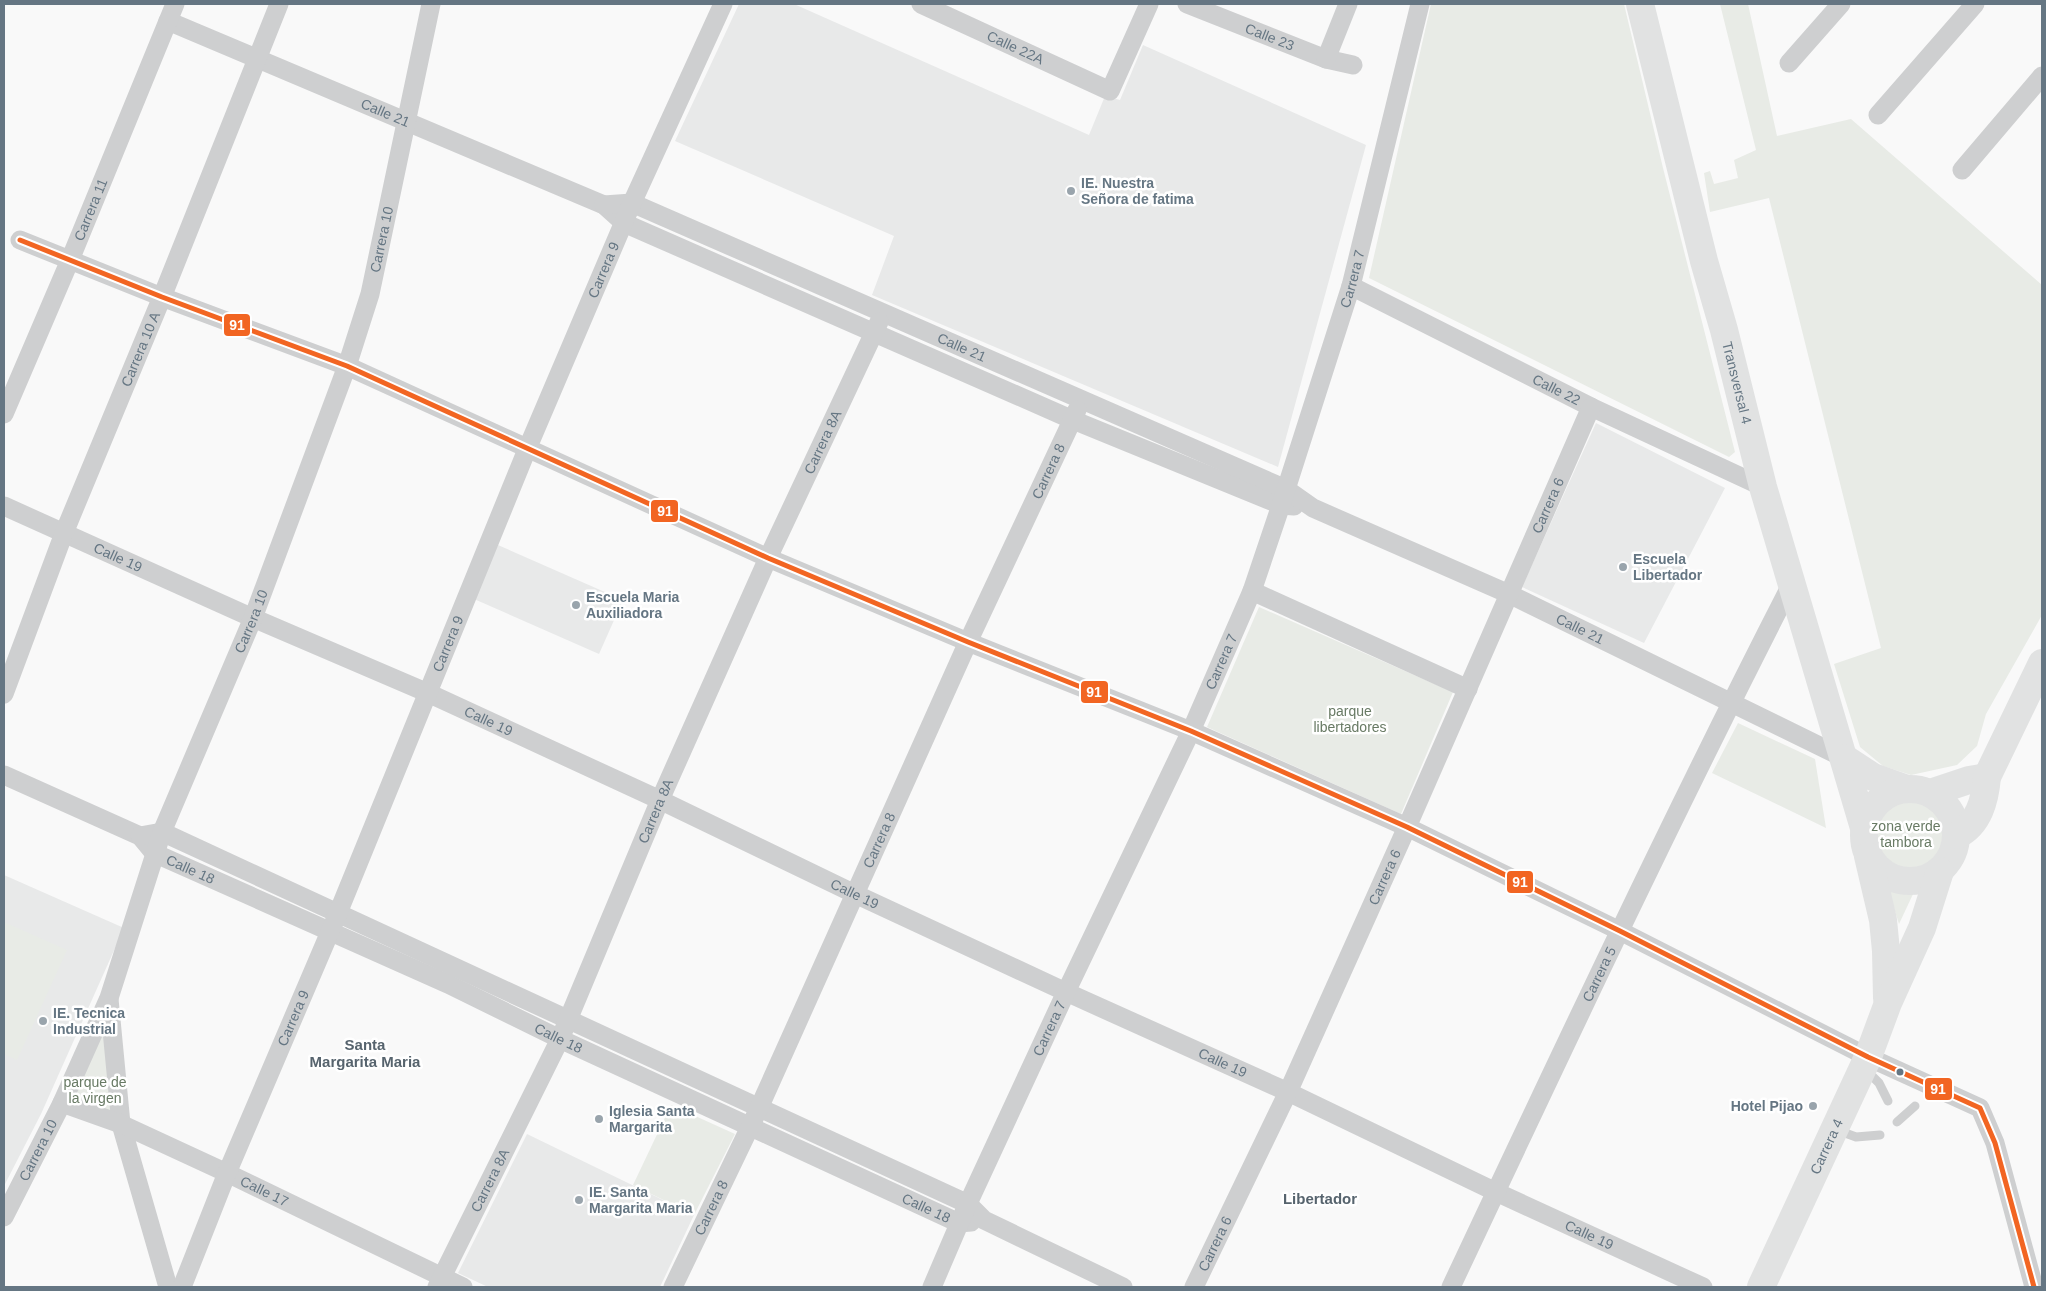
<svg xmlns="http://www.w3.org/2000/svg" width="2046" height="1291" font-family="Helvetica,sans-serif">
  <style>
    .built { fill: #e8e9e9 }
    .green { fill: #e8ebe6 }
    .lines { fill: none; stroke-linecap: round; stroke-linejoin: round }
    .lane { stroke: #cecfd0; stroke-width: 9 }
    .street { stroke: #cecfd0; stroke-width: 19 }
    .primary { stroke: #e1e2e2; stroke-width: 28 }
    .bus-1-casing { stroke: #fff; stroke-width: 9 }
    .bus-1 { stroke: #f26522; stroke-width: 5 }
    .poi-dot { fill: #99a4ac; stroke: #fff; stroke-width: 2 }
    .bus-dot { fill: #657683; stroke: #fff; stroke-width: 2 }
    .labels { text-anchor: middle; stroke-width: 5; stroke-linejoin: round; paint-order: stroke }
    .street-label { font-size: 14px; fill: #657683; stroke: #fff }
    .poi-label { font-size: 14px; font-weight: bold; fill: #657683; stroke: #fff; text-anchor: start }
    .park-label { font-size: 14px; fill: #687a64; stroke: #fff }
    .neighbourhood-label { font-size: 15px; font-weight: bold; fill: #57646e; stroke: #fff }
    .line-badge { stroke: #fff; stroke-width: 2 }
    .badge-label { font-size: 14px; text-anchor: middle; font-weight: bold; fill: #fff }
  </style>
  <rect width="100%" height="100%" fill="#f9f9f9"/>
  <path class="built" d="M739 4H794L1089 135 1105 96 1120 100 1143 45 1366 145 1278 467 872 295 894 236 675 141Z
    M1596 423 1725 488 1644 643 1522 587Z
    M498 545 623 600 599 654 474 599Z
    M4 875 124 928 41 1114 4 1186Z
    M527 1134 694 1215 660 1287H488L458 1273Z"/>
  <path class="green" d="M1431 4H1624L1663 168 1735 452 1729 457 1369 278Z
    M1720 4H1748L1777 136 1851 119 2042 285V615L1986 714 1977 746 1957 765 1911 775 1883 766 1860 747 1834 664 1881 648 1769 198 1710 212 1704 173 1710 171 1714 184 1738 178 1734 160 1756 150Z
    M1259 607 1453 692 1401 814 1207 727Z
    M1738 723 1815 759 1826 828 1712 773Z
    M1867 834a39 39 0 1 1 78 0a39 39 0 1 1-78 0Z
    M1887 886 1914 892 1899 924Z
    M4 922 67 950 17 1060 4 1054Z
    M106 1012 117 1119 68 1100Z
    M671 1105 735 1134 694 1215 633 1185Z"/>
  <g class="lines">
    <path class="lane" d="M1865 1069 1879 1083 1888 1101
      M1897 1122 1915 1106
      M1837 1130 1856 1137 1880 1135"/>
    <g class="street">
      <path id="s1" d="M921 4 1110 91 1149 4"/>
      <path id="s2" d="M1187 4 1326 59 1353 65"/>
      <path id="s3" d="M168 21 604 205 624 223 1073 420 1281 505 1294 506"/>
      <path d="M1326 59 1348 4"/>
      <path d="M1789 63 1841 4"/>
      <path d="M1878 115 1975 4"/>
      <path d="M1962 170 2042 76"/>
      <path id="s4" d="M604 205 632 203 1286 489 1313 508 1509 594 1844 758"/>
      <path d="M20 240 162 297 347 366 768 558 968 642 1191 731 1407 827 1620 931 1868 1057 1980 1108 1995 1143 2034 1287"/>
      <path id="s5" d="M1351 286 1591 407 1763 487"/>
      <path id="s6" d="M4 414 70 260 175 4"/>
      <path id="s7" d="M4 506 253 618 428 693 660 800 855 894 1066 992 1288 1092 1496 1192 1703 1287"/>
      <path d="M1252 591 1468 689"/>
      <path id="s8" d="M4 694 64 533 162 297 279 4"/>
      <path id="s9" d="M4 775 140 836 154 853 448 984 560 1039 959 1223 971 1222"/>
      <path d="M140 836 162 832 968 1204 984 1220 1123 1287"/>
      <path d="M109 999 121 1124 168 1287"/>
      <path id="s10" d="M62 1103 121 1124 227 1173 463 1287"/>
      <path id="s11" d="M4 1217 62 1103 109 998 162 832 253 618 347 366 370 294 431 4"/>
      <path id="s12" d="M182 1287 227 1173 338 913 528 447 632 203 723 4"/>
      <path id="s13" d="M437 1287 560 1039 660 800 768 558 879 322"/>
      <path id="s14" d="M673 1287 759 1108 968 642 1077 410"/>
      <path id="s15" d="M932 1287 965 1210 1066 992 1191 731 1252 591 1281 505 1351 286 1420 4"/>
      <path id="s16" d="M1194 1287 1288 1092 1407 827 1591 407"/>
      <path id="s17" d="M1451 1287C1562 1051 1673 815 1792 583"/>
    </g>
    <g class="primary">
      <path id="s18" d="M1640 4 1704 261 1724 330 1763 487 1864 828"/>
      <path d="M1844 758 1873 777 1907 789"/>
      <circle cx="1910" cy="835" r="46"/>
      <path d="M1930 793 1969 780 1987 777"/>
      <path d="M1957 835C1979 824 1985 800 1987 777L2042 663"/>
      <path d="M1868 856 1883 920 1886 951 1887 998"/>
      <path id="s19" d="M1761 1287 1868 1057 1888 1003 1922 928 1940 871"/>
    </g>
    <g class="bus-1-casing">
      <path id="bus-1" d="M20 240 162 297 347 366 768 558 968 642 1191 731 1407 827 1620 931 1868 1057 1980 1108 1995 1143 2034 1287"/>
    </g>
    <use href="#bus-1" class="bus-1"/>
  </g>
  <g class="poi-dot">
    <circle cx="1071" cy="191" r="5"/>
    <circle cx="1623" cy="567" r="5"/>
    <circle cx="576" cy="605" r="5"/>
    <circle cx="43" cy="1021" r="5"/>
    <circle cx="1813" cy="1106" r="5"/>
    <circle cx="599" cy="1119" r="5"/>
    <circle cx="579" cy="1200" r="5"/>
  </g>
  <circle class="bus-dot" cx="1900" cy="1072" r="4.5"/>
  <g class="labels">
    <g class="street-label">
      <text dy="5" stroke="none"><textPath href="#s2" startOffset="89">Calle 23</textPath></text>
      <text dy="5" stroke="none"><textPath href="#s1" startOffset="104">Calle 22A</textPath></text>
      <text dy="5" stroke="none"><textPath href="#s3" startOffset="236">Calle 21</textPath></text>
      <text dy="5" stroke="none"><textPath href="#s6" startOffset="222">Carrera 11</textPath></text>
      <text dy="5" stroke="none"><textPath href="#s11" startOffset="1050">Carrera 10</textPath></text>
      <text dy="5" stroke="none"><textPath href="#s12" startOffset="1101">Carrera 9</textPath></text>
      <text dy="5" stroke="none"><textPath href="#s15" startOffset="1094">Carrera 7</textPath></text>
      <text dy="5" stroke="none"><textPath href="#s4" startOffset="388">Calle 21</textPath></text>
      <text dy="5" stroke="none"><textPath href="#s8" startOffset="371">Carrera 10 A</textPath></text>
      <text dy="5" stroke="none"><textPath href="#s18" startOffset="391">Transversal 4</textPath></text>
      <text dy="5" stroke="none"><textPath href="#s5" startOffset="230">Calle 22</textPath></text>
      <text dy="5" stroke="none"><textPath href="#s13" startOffset="929">Carrera 8A</textPath></text>
      <text dy="5" stroke="none"><textPath href="#s14" startOffset="898">Carrera 8</textPath></text>
      <text dy="5" stroke="none"><textPath href="#s16" startOffset="858">Carrera 6</textPath></text>
      <text dy="5" stroke="none"><textPath href="#s7" startOffset="125">Calle 19</textPath></text>
      <text dy="5" stroke="none"><textPath href="#s11" startOffset="646">Carrera 10</textPath></text>
      <text dy="5" stroke="none"><textPath href="#s4" startOffset="1068">Calle 21</textPath></text>
      <text dy="5" stroke="none"><textPath href="#s12" startOffset="696">Carrera 9</textPath></text>
      <text dy="5" stroke="none"><textPath href="#s15" startOffset="689">Carrera 7</textPath></text>
      <text dy="5" stroke="none"><textPath href="#s7" startOffset="530">Calle 19</textPath></text>
      <text dy="5" stroke="none"><textPath href="#s13" startOffset="524">Carrera 8A</textPath></text>
      <text dy="5" stroke="none"><textPath href="#s14" startOffset="492">Carrera 8</textPath></text>
      <text dy="5" stroke="none"><textPath href="#s9" startOffset="211">Calle 18</textPath></text>
      <text dy="5" stroke="none"><textPath href="#s16" startOffset="452">Carrera 6</textPath></text>
      <text dy="5" stroke="none"><textPath href="#s7" startOffset="935">Calle 19</textPath></text>
      <text dy="5" stroke="none"><textPath href="#s17" startOffset="346">Carrera 5</textPath></text>
      <text dy="5" stroke="none"><textPath href="#s12" startOffset="291">Carrera 9</textPath></text>
      <text dy="5" stroke="none"><textPath href="#s15" startOffset="284">Carrera 7</textPath></text>
      <text dy="5" stroke="none"><textPath href="#s9" startOffset="616">Calle 18</textPath></text>
      <text dy="5" stroke="none"><textPath href="#s7" startOffset="1340">Calle 19</textPath></text>
      <text dy="5" stroke="none"><textPath href="#s19" startOffset="155">Carrera 4</textPath></text>
      <text dy="5" stroke="none"><textPath href="#s11" startOffset="75">Carrera 10</textPath></text>
      <text dy="5" stroke="none"><textPath href="#s13" startOffset="119">Carrera 8A</textPath></text>
      <text dy="5" stroke="none"><textPath href="#s10" startOffset="221">Calle 17</textPath></text>
      <text dy="5" stroke="none"><textPath href="#s14" startOffset="88">Carrera 8</textPath></text>
      <text dy="5" stroke="none"><textPath href="#s9" startOffset="1021">Calle 18</textPath></text>
      <text dy="5" stroke="none"><textPath href="#s7" startOffset="1745">Calle 19</textPath></text>
      <text dy="5" stroke="none"><textPath href="#s16" startOffset="48">Carrera 6</textPath></text>
    </g>
    <g class="poi-label">
      <text x="1081" y="188">IE. Nuestra<tspan x="1081" dy="16">Señora de fatima</tspan></text>
      <text x="1633" y="564">Escuela<tspan x="1633" dy="16">Libertador</tspan></text>
      <text x="586" y="602">Escuela Maria<tspan x="586" dy="16">Auxiliadora</tspan></text>
      <text x="53" y="1018">IE. Tecnica<tspan x="53" dy="16">Industrial</tspan></text>
      <text x="1803" y="1111" text-anchor="end">Hotel Pijao</text>
      <text x="609" y="1116">Iglesia Santa<tspan x="609" dy="16">Margarita</tspan></text>
      <text x="589" y="1197">IE. Santa<tspan x="589" dy="16">Margarita Maria</tspan></text>
    </g>
    <g class="park-label">
      <text x="1350" y="716">parque<tspan x="1350" dy="16">libertadores</tspan></text>
      <text x="1906" y="831">zona verde<tspan x="1906" dy="16">tambora</tspan></text>
      <text x="95" y="1087">parque de<tspan x="95" dy="16">la virgen</tspan></text>
    </g>
    <g class="neighbourhood-label">
      <text x="365" y="1050">Santa<tspan x="365" dy="17">Margarita Maria</tspan></text>
      <text x="1320" y="1204">Libertador</text>
    </g>
  </g>
  <g class="line-badge">
    <rect x="223" y="313" width="28" height="24" rx="5" fill="#f26522"/>
    <rect x="650" y="499" width="29" height="24" rx="5" fill="#f26522"/>
    <rect x="1080" y="680" width="29" height="24" rx="5" fill="#f26522"/>
    <rect x="1506" y="870" width="28" height="24" rx="5" fill="#f26522"/>
    <rect x="1924" y="1077" width="29" height="24" rx="5" fill="#f26522"/>
  </g>
  <g class="badge-label">
    <text x="237" y="330">91</text>
    <text x="665" y="516">91</text>
    <text x="1094" y="697">91</text>
    <text x="1520" y="887">91</text>
    <text x="1938" y="1094">91</text>
  </g>
  <rect width="2046" height="1291" fill="none" stroke="#657683" stroke-width="10"/>
</svg>
